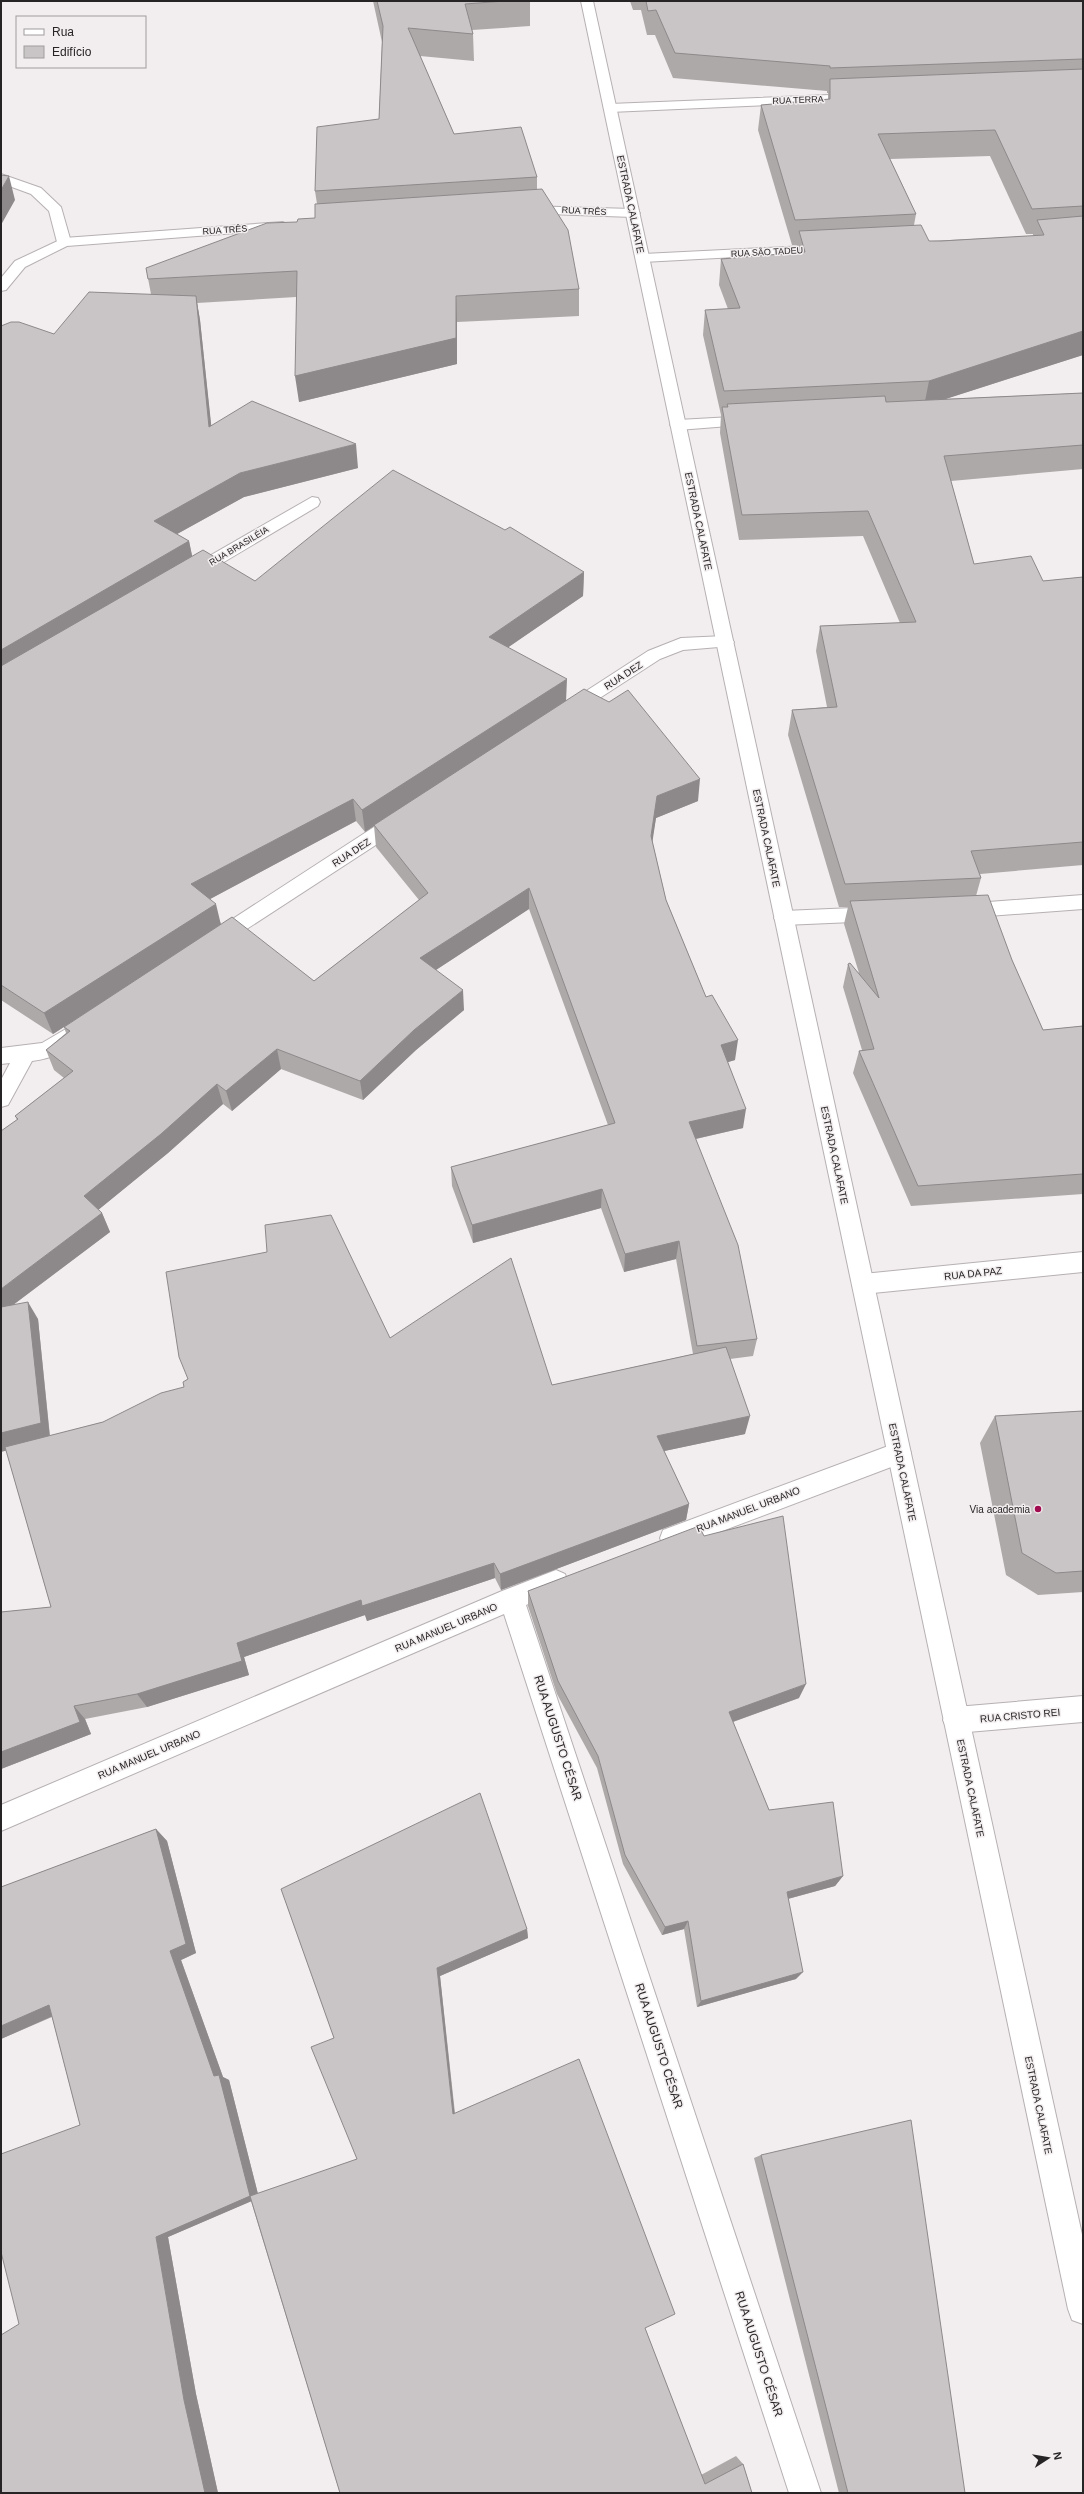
<svg xmlns="http://www.w3.org/2000/svg" width="1084" height="2494" font-family="Helvetica,sans-serif">
  <style>
    .lines { fill: none; stroke-linecap: round; stroke-linejoin: round }
    .lane-casing { stroke: #b6b0b2; stroke-width: 2 }
    .street-casing { stroke: #b6b0b2; stroke-width: 2 }
    .secondary-casing { stroke: #b6b0b2; stroke-width: 2 }
    .lane { fill: #fff; fill-rule: evenodd }
    .street { fill: #fff; fill-rule: evenodd }
    .secondary { fill: #fff; fill-rule: evenodd }
    .wall { fill: #ada9a9; fill-rule: evenodd }
    .shaded-wall { fill: #8d898a }
    .building { fill: #c9c4c5; stroke: #8d898a }
    .poi-dot { fill: #a10c50; stroke: #f2edee; stroke-width: 1.5 }
    .labels { text-anchor: middle; stroke-width: 3; stroke-linejoin: round; paint-order: stroke }
    .far-street-label { font-size: 9px; fill: #262425; stroke: #f2edee }
    .street-label { font-size: 10px; fill: #262425; stroke: #f2edee }
    .poi-label { font-size: 10px; fill: #262425; stroke: #f2edee; text-anchor: end }
    .near-street-label { font-size: 12px; fill: #262425; stroke: #f2edee }
  </style>
  <rect width="100%" height="100%" fill="#f2edee"/>
  <g class="lines">
    <g class="lane-casing">
      <path id="lane" d="M1 174 41 188 61 207 71 242 69 245H59L57 242 49 211 31 194 1 183Z"/>
    </g>
    <g class="street-casing">
      <path id="street" d="M854 94 860 98 859 101 610 112 604 108 610 104Z
        M525 206 633 209 640 213 633 217 520 213 518 210 520 207Z
        M283 222 290 226 288 229 67 246 25 267 6 290 1 291V278L15 261 64 238Z
        M826 245 833 249 831 252 643 262 636 258 643 254Z
        M750 416 758 421 755 424 678 430 670 425 678 420Z
        M312 497 318 498 320 502 318 506 197 578H185L183 574 185 570Z
        M725 636 731 638 734 642 731 646 683 650 660 659 575 714 569 716 563 714 560 710 563 706 648 651 681 638Z
        M401 812 408 814 410 819 408 824 222 945 215 947 208 945 205 940 208 935 394 814Z
        M1083 895V909L962 918 955 916 952 911 955 906 962 904Z
        M876 907 883 909 886 914 883 919 876 921 784 925 777 923 774 918 777 913 784 911Z
        M71 1026 78 1028 81 1034C72 1051 50 1059 32 1061L8 1105 1 1107V1080L10 1063 1 1064V1048L42 1043Z
        M1083 1252V1272L863 1294 855 1291 852 1284 855 1277 863 1274Z
        M899 1442 907 1445 911 1453 907 1461 672 1550 663 1546 660 1538 663 1530Z
        M556 1570 565 1574 568 1582 565 1590 526 1605 821 2493H789L504 1614 1 1831V1805L502 1591Z
        M1083 1696V1722L956 1733 947 1729 943 1720 947 1711 956 1707Z"/>
    </g>
    <g class="secondary-casing">
      <path id="secondary" d="M581 1H593L1083 2239V2324L1072 2320 1068 2309Z"/>
    </g>
    <use href="#lane" class="lane"/>
    <use href="#street" class="street"/>
    <use href="#secondary" class="secondary"/>
  </g>
  <path class="wall" d="M373 1H530V26L472 30 473 34 474 61 420 56 454 134 537 177V189L579 289V316L457 322V364L299 402 296 297 197 303 200 320 211 426 358 468 244 497 177 534 189 541 192 556 255 581 584 572 583 596 508 647 566 700 698 801 656 818 652 840 666 900 706 997 735 1060 728 1062 743 1128 696 1139 757 1339 753 1356 730 1359 745 1434 664 1451 689 1504 686 1520 501 1590 495 1578 367 1621 365 1615 244 1657 249 1675 147 1707 85 1719 91 1734 1 1769V1612L51 1607 6 1450 17 1120 15 1116 64 1078 54 1070 46 1050 66 1033 64 1027 53 1034 1 1000V326L54 334 151 294 146 268 297 222 315 218 317 204 315 191 379 119 382 42ZM356 821 365 832 374 826 376 847 419 900 314 981 221 924 210 899ZM529 909 608 1125 451 1167 452 1186 473 1243 601 1208 624 1272 676 1259 693 1354 552 1385 390 1338 103 1422 50 1436 38 1319 13 1305 110 1232 102 1213 98 1210 168 1153 223 1104 232 1111 281 1069 363 1100 416 1050 464 1010 436 970Z
    M630 1H1083V355L945 399 1083 393V469L951 481 974 564 1043 581 1083 577V865L980 874 981 878 976 896 1012 960 1043 1030 1083 1026V1194L911 1206 853 1073 859 1051 862 1050 843 987 848 964 859 973 844 924 848 907H839L788 735 792 710 827 707 816 651 820 626 900 623 863 536 739 540 720 433 721 415 703 335 705 310 728 309 719 285 721 259 796 253 797 245H792L758 130 761 105 828 99V93H827V91L673 78 655 35H647L641 10H633ZM990 156 1026 234H1033V236L929 241 914 225 916 214 890 159Z
    M1083 1411V1592L1038 1595 1006 1575 980 1443 995 1416Z
    M704 1536 799 1698 733 1722 769 1810 843 1876 835 1886 788 1899 796 1979 697 2007 684 1929 662 1935 623 1864 597 1768 557 1694 528 1606V1591Z
    M156 1829 167 1841 196 1953 181 1960 223 2077 229 2080 258 2194 357 2159 334 2038 281 1889 527 1929 528 1938 440 1976 455 2113 645 2328 701 2475 736 2456 743 2464 752 2493H340L251 2201 168 2237 196 2394 218 2493H1L19 2324 80 2125 52 2017 1 2039V1887Z
    M761 2155 965 2493H839L754 2158Z"/>
  <path class="shaded-wall" d="M9 176 15 200 1 225V190Z
    M196 296 200 320 214 451 209 427Z
    M456 296 457 322V364L299 402 295 376Z
    M1083 331V355L924 406 929 381Z
    M356 444 358 468 244 497 159 544 154 521 240 473Z
    M189 541 194 565 1 678V650Z
    M584 572 583 596 490 660 489 637Z
    M567 679 566 702 374 825V826L365 832 362 810Z
    M700 779 698 801 656 818 650 858 651 836 657 796Z
    M353 799 356 821 197 906 191 884Z
    M529 888V909L422 979 420 958Z
    M216 904 221 925 53 1034 44 1013Z
    M463 990 464 1010 416 1050 363 1100 360 1081 414 1030Z
    M738 1040 735 1060 718 1065 721 1045Z
    M277 1049 281 1069 232 1111 226 1091Z
    M217 1084 223 1104 168 1153 92 1215 84 1196Z
    M746 1109 743 1128 686 1141 689 1122Z
    M602 1189 601 1208 473 1243 472 1225Z
    M102 1213 110 1232 1 1314V1289Z
    M679 1241 676 1259 624 1272 625 1254Z
    M28 1302 38 1319 50 1439 1 1452V1433Z
    M750 1416 745 1434 655 1453 657 1436Z
    M689 1504 686 1520 501 1590 500 1574Z
    M494 1563 495 1578 367 1621 362 1606Z
    M361 1600 365 1615 244 1657 249 1675 147 1707 137 1694 237 1643Z
    M806 1684 799 1698 724 1725 729 1712Z
    M74 1706 85 1719 91 1734 1 1769V1752Z
    M156 1829 167 1841 196 1953 181 1960 223 2077 229 2080 259 2198 168 2237 196 2394 218 2493H205L184 2400 156 2237 170 1951Z
    M843 1876 835 1886 780 1901 787 1892Z
    M688 1921 684 1929 662 1935 665 1927Z
    M527 1929 528 1938 440 1976 455 2118 453 2114 437 1968Z
    M803 1972 796 1979 697 2007 701 2001Z
    M49 2005 64 2011 1 2039V2026Z"/>
  <path class="building" d="M377 1H505L465 4 473 34 408 28 454 134 521 127 537 177 315 191 317 127 379 119 383 26Z
    M646 1H1083V59L830 68V66L675 53 656 10 648 11Z
    M1083 69V206L1032 209 995 130 878 134 916 214 795 220 761 105 830 99V79Z
    M1 175 9 176 1 190Z
    M542 189 568 230 579 289 456 296V338L295 376 297 271 148 279 146 268 267 223 297 222 298 219 315 218V204Z
    M1083 216V331L929 381 724 391 705 310 740 308 721 259 805 252 799 231 921 225 929 241H941L1044 235 1037 220Z
    M89 292 196 296 209 427 252 401 356 444 240 473 154 521 189 541 1 650V326L11 322H19L54 334Z
    M1083 393V445L944 456 974 564 1031 556 1043 581 1083 577V842L971 851 981 878 845 884 792 710 837 707 820 626 916 622 868 511 742 515 722 407H728L727 404 885 396 886 402Z
    M393 470 505 530 510 527 584 572 489 637 567 679 362 810 353 799 191 884 216 904 44 1013 1 985V666L203 550 255 581Z
    M584 689 609 702 628 690 700 779 657 796 651 836 666 900 706 997 712 995 738 1040 721 1045 746 1109 689 1122 738 1245 757 1339 697 1346 679 1241 625 1254 602 1189 472 1225 451 1167 615 1123 529 888 420 958 463 990 414 1030 360 1081 277 1049 226 1091 217 1084 161 1134 84 1196 102 1213 1 1289V1131L18 1119 15 1116 73 1071 46 1050 70 1031 64 1027 232 917 314 981 428 893 374 825Z
    M988 895 1012 960 1043 1030 1083 1026V1174L918 1186 859 1051 874 1049 848 964 850 963 879 998 850 901Z
    M331 1215 390 1338 511 1258 552 1385 726 1347 750 1416 657 1436 689 1504 500 1574 494 1563 362 1606 361 1600 237 1643 242 1661 137 1694 74 1706 80 1722 1 1752V1612L51 1607 5 1447 103 1422 161 1393 184 1387 183 1382 188 1379 179 1357 166 1272 267 1252 265 1225Z
    M28 1302 41 1423 1 1433V1307Z
    M1083 1411V1571L1056 1573 1022 1553 995 1416Z
    M783 1516 806 1684 729 1712 769 1810 833 1802 843 1876 787 1892 803 1972 701 2001 688 1921 665 1927 625 1855 598 1756 558 1681 528 1591 699 1526 704 1536Z
    M480 1793 527 1929 437 1968 453 2114 579 2059 675 2314 645 2328 705 2484 743 2464 752 2493H340L250 2196 357 2159 311 2047 334 2038 281 1889Z
    M156 1829 186 1944 170 1951 214 2076 219 2075 250 2196 156 2237 184 2400 205 2493H1V2335L19 2324 1 2252V2154L80 2125 49 2005 1 2026V1887Z
    M911 2120 965 2493H848L761 2155Z"/>
  <circle class="poi-dot" cx="1038" cy="1509" r="4"/>
  <g class="labels">
    <g class="far-street-label">
      <text transform="translate(798 100) rotate(-2)" y="3">RUA TERRA</text>
      <text transform="translate(584 211) rotate(3)" y="3">RUA TRÊS</text>
      <text transform="translate(225 230) rotate(-4)" y="3">RUA TRÊS</text>
      <text transform="translate(767 252) rotate(-3)" y="3">RUA SÃO TADEU</text>
      <text transform="translate(239 546) rotate(-31)" y="3">RUA BRASILÉIA</text>
    </g>
    <g class="street-label">
      <text transform="translate(631 204) rotate(78)" y="4">ESTRADA CALAFATE</text>
      <text transform="translate(699 521) rotate(78)" y="4">ESTRADA CALAFATE</text>
      <text transform="translate(623 675) rotate(-33)" y="4">RUA DEZ</text>
      <text transform="translate(767 838) rotate(78)" y="4">ESTRADA CALAFATE</text>
      <text transform="translate(351 852) rotate(-33)" y="4">RUA DEZ</text>
      <text transform="translate(835 1155) rotate(78)" y="4">ESTRADA CALAFATE</text>
      <text transform="translate(973 1273) rotate(-6)" y="4">RUA DA PAZ</text>
      <text transform="translate(903 1472) rotate(78)" y="4">ESTRADA CALAFATE</text>
      <text transform="translate(748 1509) rotate(-21)" y="4">RUA MANUEL URBANO</text>
      <text transform="translate(446 1627) rotate(-23)" y="4">RUA MANUEL URBANO</text>
      <text transform="translate(1020 1715) rotate(-5)" y="4">RUA CRISTO REI</text>
      <text transform="translate(149 1754) rotate(-23)" y="4">RUA MANUEL URBANO</text>
      <text transform="translate(971 1788) rotate(78)" y="4">ESTRADA CALAFATE</text>
      <text transform="translate(1039 2105) rotate(78)" y="4">ESTRADA CALAFATE</text>
    </g>
    <g class="poi-label">
      <text x="1030" y="1513">Via academia</text>
    </g>
    <g class="near-street-label">
      <text transform="translate(558 1738) rotate(72)" y="4">RUA AUGUSTO CÉSAR</text>
      <text transform="translate(659 2046) rotate(72)" y="4">RUA AUGUSTO CÉSAR</text>
      <text transform="translate(759 2354) rotate(72)" y="4">RUA AUGUSTO CÉSAR</text>
    </g>
  </g>
  <rect width="1084" height="2494" fill="none" stroke="#262425" stroke-width="4"/>
  <rect x="16" y="16" width="130" height="52" fill="#f2edee" stroke="#a09d9e"/>
  <rect x="24" y="29" width="20" height="6" fill="#ffffff" stroke="#a09d9e"/>
  <text x="52" y="36" font-size="12" fill="#262425">Rua</text>
  <rect x="24" y="46" width="20" height="12" fill="#c9c4c5" stroke="#a09d9e"/>
  <text x="52" y="56" font-size="12" fill="#262425">Edifício</text>
  <g transform="translate(1048 2458) rotate(78)" stroke="#f2edee" stroke-width="3" paint-order="stroke">
  <path d="M0-3L7 15L0 10L-7 15Z" fill="#262425"/>
  <text y="-6" font-size="11" font-weight="bold" text-anchor="middle" fill="#262425">N</text>
  </g>
</svg>
